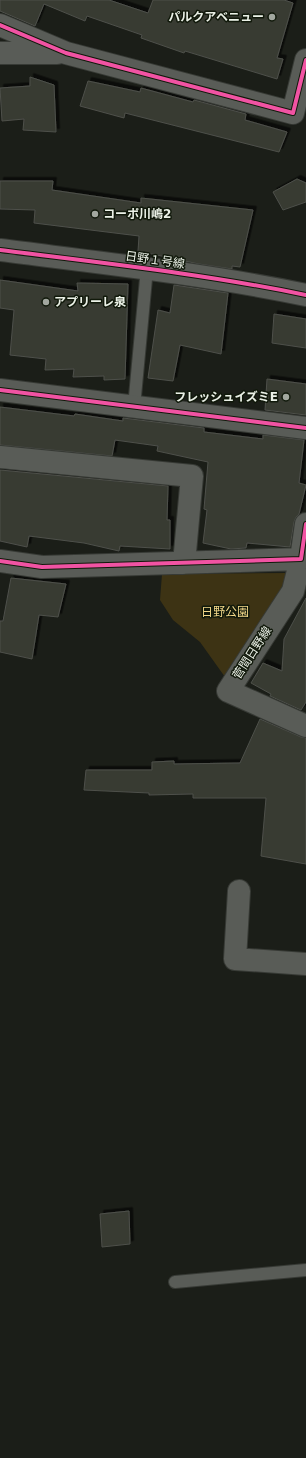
<svg xmlns="http://www.w3.org/2000/svg" width="306" height="1458" font-family="'DejaVu Sans','Noto Sans JP',sans-serif">
  <style>
    .green { fill: #3d3314 }
    .building { fill: #373a33; stroke: #4e504a; filter: url(#shadow) }
    .lines { fill: none; stroke-linecap: round; stroke-linejoin: round }
    .service-casing { stroke: #373a35; stroke-width: 14 }
    .minor-casing { stroke: #373a35; stroke-width: 24 }
    .service { stroke: #595c57; stroke-width: 12 }
    .minor { stroke: #595c57; stroke-width: 22 }
    .cycleway-casing { stroke: #11190b; stroke-width: 6 }
    .cycleway { stroke: #f153a3; stroke-width: 4 }
    .poi-dot { fill: #a2a79f; stroke: #11190b; stroke-width: 1.5 }
    .labels { text-anchor: middle; stroke-width: 3; stroke-linejoin: round; paint-order: stroke }
    .poi-label { font-size: 12px; font-weight: bold; fill: #ebf1e7; stroke: #11190b; text-anchor: end }
    .street-label { font-size: 12px; fill: #ebf1e7; stroke: #11190b }
    .park-label { font-size: 12px; fill: #f4d98a; stroke: #11190b }
  </style>
  <defs>
    <filter id="shadow"><feDropShadow dx="3.5" dy="-3.5" stdDeviation="0" flood-color="#0009"/></filter>
  </defs>
  <rect width="100%" height="100%" fill="#1b1e18"/>
  <path class="green" d="M288 573V590L225 677 200 642 173 620 160 600 162 574Z"/>
  <path class="building" d="M0 0H109L148 13 153 0H284L293 3 277 58 283 59 277 79 185 51 184 53 141 38 142 35 87 16 85 21 44 4 35 26 0 11Z
    M30 77 54 85 56 132 23 130 24 119 2 121 0 88 30 86Z
    M88 81 140 92 141 88 193 102 194 100 246 114 245 120 287 132 279 152 125 113 124 118 80 106Z
    M297 179 306 183V202L283 210 273 192Z
    M0 181H53L52 190 141 203V198L253 210 240 267 232 266V269L199 264 138 251 139 236 34 223 35 210 0 209Z
    M0 280 78 291 77 283 128 284 125 379 104 380V376L73 377 74 369 45 370 46 359 10 355 14 310 0 308Z
    M174 285 228 293 221 354 180 345 173 381 148 378 158 310 170 313Z
    M274 314 306 319V348L272 343Z
    M267 379 306 384V415L265 410Z
    M0 407 74 416 75 414 123 421V418L204 428V432L263 439V435L304 440 299 483 306 485 299 514 296 517 294 522 290 547 247 543 246 548 231 549 203 543 207 510 204 509 208 462 157 451 158 446 115 440 112 456 0 445Z
    M0 470 168 486 167 520H170V549L120 546 119 551 84 543 29 536 27 547 0 541Z
    M11 578 66 584 58 617 39 615 32 659 0 652V621H3Z
    M306 598V702L301 710 270 696 271 694 251 683 263 663 282 671 284 639Z
    M260 719 301 737 306 738V864L261 856 266 798H193V794L149 795V793L84 790 86 770H152V762L174 761V764L240 763Z
    M129 1211 130 1244 102 1247 100 1214Z"/>
  <g class="lines">
    <g class="service-casing">
      <path id="service" d="M134 407 147 268
        M175 1282 306 1270"/>
    </g>
    <g class="minor-casing">
      <path id="minor" d="M0 25 66 53 293 113 306 60
        M0 53H57
        M0 250C102 263 205 274 306 295
        M0 390 306 428
        M0 457 192 476 184 563
        M301 559 293 591 228 691 306 726
        M0 561 42 567 301 559 306 524
        M239 891 235 959 306 964"/>
    </g>
    <use href="#service" class="service"/>
    <use href="#minor" class="minor"/>
    <g class="cycleway-casing">
      <path id="cycleway" d="M0 25 66 53 293 113 306 60
        M0 250C102 263 205 274 306 295
        M0 390 306 428
        M0 561 42 567 301 559 306 524"/>
    </g>
    <use href="#cycleway" class="cycleway"/>
  </g>
  <g class="poi-dot">
    <circle cx="272" cy="17" r="4"/>
    <circle cx="95" cy="214" r="4"/>
    <circle cx="46" cy="302" r="4"/>
    <circle cx="286" cy="397" r="4"/>
  </g>
  <g class="labels">
    <g class="poi-label">
      <text x="264" y="21">パルクアベニュー</text>
      <text x="103" y="218" text-anchor="start">コーポ川嶋2</text>
      <text x="54" y="306" text-anchor="start">アプリーレ泉</text>
      <text x="278" y="401">フレッシュイズミE</text>
    </g>
    <g class="street-label">
      <text transform="translate(155 260) rotate(8)" y="4">日野１号線</text>
      <text transform="translate(252 653) rotate(-57)" y="4">菅間日野線</text>
    </g>
    <g class="park-label">
      <text x="225" y="616">日野公園</text>
    </g>
  </g>
</svg>
